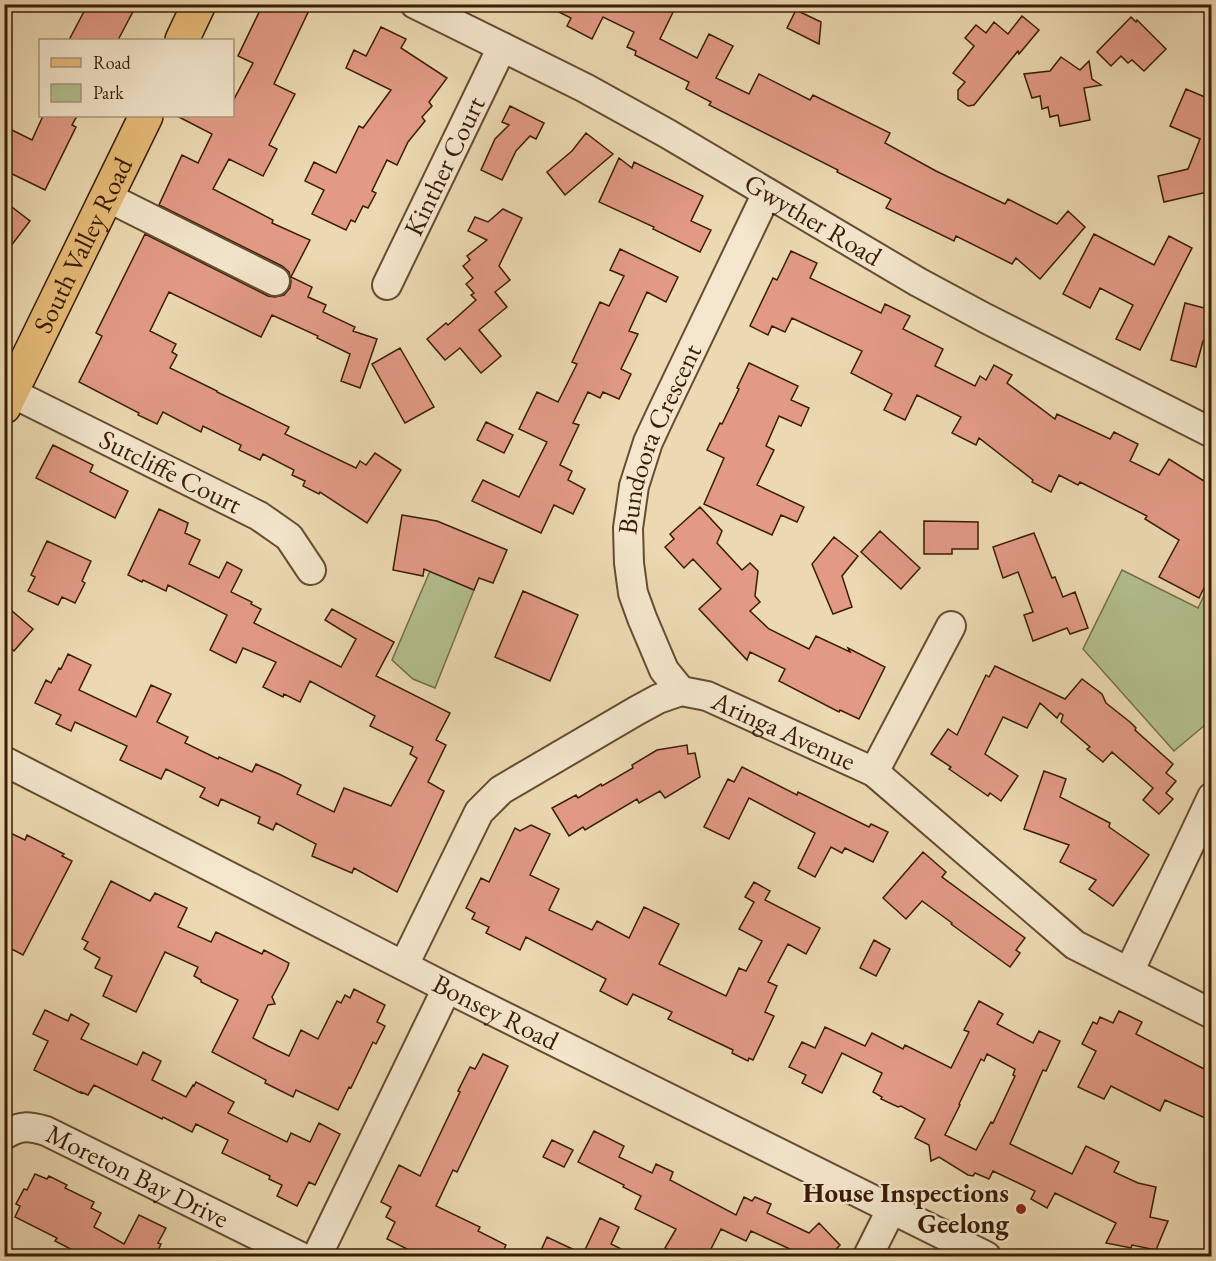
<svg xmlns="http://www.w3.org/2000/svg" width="1216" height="1261" font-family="'EB Garamond',serif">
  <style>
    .green { fill: #b3c08f; stroke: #766e4a; stroke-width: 1.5 }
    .building { fill: #e29a85; stroke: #3a1d06; stroke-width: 1.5; fill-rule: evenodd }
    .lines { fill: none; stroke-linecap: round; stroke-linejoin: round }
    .minor-casing { stroke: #664c31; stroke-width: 32 }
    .major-casing { stroke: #3a1d06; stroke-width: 36 }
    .minor { stroke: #f3e6cc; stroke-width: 28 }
    .major { stroke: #e6bc78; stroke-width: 33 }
    .poi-dot { fill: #8f2418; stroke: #f3e6cc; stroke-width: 2 }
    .labels { text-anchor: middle; stroke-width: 5; stroke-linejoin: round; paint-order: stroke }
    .street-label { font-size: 27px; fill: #3a1d06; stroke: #f3e6cc }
    .poi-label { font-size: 27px; font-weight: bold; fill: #3a1d06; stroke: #f3e6cc; text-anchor: end }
  </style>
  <rect width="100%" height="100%" fill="#ecd9b1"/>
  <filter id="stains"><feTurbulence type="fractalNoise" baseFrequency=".00333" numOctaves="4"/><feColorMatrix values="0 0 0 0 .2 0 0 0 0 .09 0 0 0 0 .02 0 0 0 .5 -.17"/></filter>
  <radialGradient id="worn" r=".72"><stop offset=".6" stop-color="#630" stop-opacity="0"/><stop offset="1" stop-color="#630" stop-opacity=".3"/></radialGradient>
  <path class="green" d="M1122 570 1198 608 1211 581V720L1174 751 1083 649Z
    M430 571 474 590 435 688 413 679 392 660Z"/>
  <path class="building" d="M88 4H137L118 40H69Z
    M263 4H312L274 84 295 94 269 145 277 149 263 176 229 159 213 189 273 220 272 223 310 240 291 277 312 287 308 297 326 305 323 312 355 327 353 331 377 339 360 388 341 381 350 354 317 338 318 336 272 315 261 337 169 292 150 331 176 344 172 352 177 355 170 368 217 391V392L289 427 285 434 356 468 360 461 366 465 375 453 401 470 367 523 320 492 319 494 303 486 305 481 292 475 294 470 263 454 260 460 239 450 241 445 203 426 201 432 163 412 157 424 138 415 139 413 79 382 102 336 96 333 145 234 268 296 275 297 284 295 290 288 291 281 289 272 282 266 159 205 182 155 198 163 212 134 177 116H232V103L253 63 238 56Z
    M543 4H634L646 10 648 4H677L660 39 697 58 709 34 733 46 716 78 749 94 759 74 810 100 813 95 890 133 885 143 936 171 1005 204 1008 199 1057 224 1068 211 1085 227 1040 279 1016 258 1012 264 956 236 954 241 886 208 891 199 837 172 838 170 709 105 711 102 686 89 689 82 635 55 636 51 627 47 634 32 603 17 592 39 567 26 571 18Z
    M796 10 821 22 819 44 787 28Z
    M1022 16 1039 30 1019 54 1018 51 974 105 968 106 958 99V90L965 82 953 73 974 46 965 38 976 25 986 33 994 22 1008 34Z
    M1131 17 1136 22 1137 20 1166 49 1144 71 1132 60 1128 63 1121 56 1111 66 1097 52Z
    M381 27 406 39 401 48 447 78 429 102 432 106 422 117 425 121 408 142 397 165 387 160 372 191 376 193 368 208 363 206 355 222 351 220 346 230 312 214 324 190 305 181 314 162 336 173 359 126 363 128 391 90 346 68 354 50 366 56Z
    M1061 57 1080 70 1089 61 1092 79 1101 85 1084 88 1090 120 1060 126 1058 115 1050 117 1048 107 1042 109 1040 96 1032 98 1024 74 1050 71Z
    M1186 89 1212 100V191L1164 202 1158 176 1188 169 1200 139 1170 126Z
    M510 106 544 123 536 139 530 136 516 151 502 180 481 170 495 139 509 125 502 122Z
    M43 116H77L72 125 76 127 45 190 4 170V126L32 140Z
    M586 133 613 154 565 195 547 172 572 151Z
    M619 158 632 168 634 162 703 196 691 221 711 230 700 252 653 229 654 227 599 202Z
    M4 201 30 221 4 255Z
    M503 209 522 218 499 266 510 280 495 292 507 307 479 330 501 356 481 373 460 348 445 360 427 339 446 323 448 325 476 300 471 295 474 293 466 284 473 278 463 266 470 260 467 256 487 240 468 231 475 217 488 222Z
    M1094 234 1154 265 1169 236 1192 248 1140 350 1116 339 1133 305 1100 288 1090 308 1063 294Z
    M620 249 678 277 666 302 647 292 629 331 638 334 621 369 631 374 619 399 603 392 600 398 588 392 573 423 579 425 560 465 572 471 568 480 585 489 573 514 554 505 541 533 472 501 483 480 519 497 547 442 519 429 537 392 558 402 577 364 572 362 600 302 609 306 624 276 610 270Z
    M791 251 817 263 810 278 881 313 885 304 910 316 903 329 943 349 935 366 975 386 980 376 986 380 994 365 1012 375 1007 383 1055 419 1057 414 1110 439 1114 432 1138 444 1130 461 1159 475 1169 459 1212 486V572L1199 598 1159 577 1179 540 1145 519 1147 516 1080 482 1078 485 1059 475 1051 492 1032 482 1033 480 979 438 976 445 952 433 961 417 917 395 905 420 884 410 892 394 851 373 862 351 792 318 785 332 772 326 768 335 750 326 773 278 777 280Z
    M1185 303 1212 310 1204 341H1203L1196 367 1171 360Z
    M400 348 434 407 405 423 372 364Z
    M749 363 798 386 791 400 809 408 801 426 779 416 766 446 774 450 757 485 804 507 797 522 781 515 772 535 704 504 724 458 707 450 720 423 722 424 739 389 737 388Z
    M486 422 513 435 504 453 477 440Z
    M53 445 93 465 90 472 128 491 115 518 36 478Z
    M700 507 722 531 717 543 742 570 750 563 758 571 755 596 760 602 750 611 769 629 809 649 816 636 850 652 848 648 885 667 859 719 840 710 839 712 779 681 785 669 750 652 747 660 699 609 721 589 693 559 684 568 665 547 674 539 670 534Z
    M159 509 188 523 185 533 200 540 189 564 219 578 227 562 242 570 231 592 252 602 251 604 261 609 254 623 341 667 356 639 325 620 332 609 394 642 376 676 450 713 436 740 446 745 428 782 444 791 397 892 354 868 352 873 312 856 316 844 276 823 273 830 258 823 260 817 221 799 218 806 200 797 205 788 166 769 161 779 120 760 127 746 75 722 71 731 56 724 61 715 35 703 46 680 51 683 59 668 61 669 68 654 91 665 79 690 136 717 151 685 171 694 157 722 188 737 185 743 218 759 219 757 252 772 256 764 281 775 301 785 297 794 334 812 344 788 391 806 417 758 410 754 413 747 370 726 375 716 310 681 300 702 284 694 283 697 263 687 276 662 243 648 236 663 210 650 227 615 168 585 166 591 143 580 142 582 128 575Z
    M402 515 437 521 507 550 493 583 479 578 474 590 424 569 423 576 393 570Z
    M924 521 978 522V549H952V554H924Z
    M880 531 920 568 901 589 861 552Z
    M1034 533 1052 578 1055 577 1063 597 1075 592 1088 628 1070 634 1067 628 1033 641 1024 615 1033 612 1018 572 1003 578 993 547Z
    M834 537 858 556 842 576 852 607 833 614 812 564Z
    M47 541 91 561 82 581 85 583 75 603 62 597 58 605 28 591 35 577 31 575Z
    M523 591 578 615 550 681 495 657Z
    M4 604 33 629 14 651 4 642Z
    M995 666 1065 699 1082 679 1102 694 1106 703 1130 722 1136 728 1135 730 1173 764 1166 773 1176 781 1166 793 1173 799 1159 814 1143 800 1153 788 1112 752 1103 762 1087 749 1090 747 1061 722 1063 715 1060 713 1057 718 1040 703 1027 728 1003 717 985 754 1018 776 1001 801 990 793 988 796 949 769 951 767 931 754 948 729 957 735 986 675 989 677Z
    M687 745 688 754 695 753 700 777 665 798 660 791 639 803 637 799 585 830 583 827 569 836 552 808 576 795 578 798 601 784 602 786 633 768 632 765 657 750Z
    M742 767 797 795 798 792 869 827 871 824 888 832 873 862 845 848 842 853 831 847 815 877 798 868 815 833 749 798 729 839 704 827 728 779 734 782Z
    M1044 771 1066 779 1060 797 1110 823 1109 827 1149 855 1113 906 1089 889 1096 880 1060 862 1069 845 1024 829Z
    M531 825 550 834 530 875 559 889 549 910 592 930 597 921 629 938 644 907 679 924 659 964 726 996 739 968 746 971 762 941 739 929 754 902 745 897 754 882 770 891 765 900 820 928 806 954 788 944 768 982 777 986 765 1012 774 1016 753 1060 749 1058 748 1061 732 1053 733 1050 668 1019 672 1012 633 994 627 1005 600 991 606 979 526 937 520 950 486 933 489 927 472 919 475 913 466 908 481 878 489 882 515 828 520 831Z
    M4 830 25 840 27 835 64 854 62 856 72 861 23 955 4 945V919L11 907 4 904Z
    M923 852 946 872 942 877 1025 938 1016 950 1020 953 1010 967 951 924 952 923 922 901 906 919 883 898Z
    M111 881 150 901 155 893 187 908 178 927 211 942 216 932 262 954 264 950 289 963 287 969 272 997 275 1004 268 1005 253 1038 268 1046 289 1056 301 1030 318 1039 337 1001 341 1003 345 995 350 998 354 989 385 1005 377 1022 385 1026 376 1044 373 1042 351 1088 349 1087 338 1110 296 1090 293 1097 265 1083 266 1080 212 1052 238 1000 201 982V980L194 976 198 967 165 952 136 1012 103 996 112 976 95 968 100 958 84 949 88 942 82 939Z
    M874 940 890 949 876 976 860 968Z
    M979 1001 1003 1014 997 1024 1033 1043 1039 1031 1060 1041 1046 1071 1043 1070 1010 1144 1072 1174 1086 1146 1119 1162 1114 1172 1138 1183 1156 1187 1150 1217 1168 1221 1156 1250 1132 1245 1131 1248 1106 1243 1116 1223 1055 1193 1047 1208 1031 1199 1035 1191 993 1171 989 1179 975 1173 973 1176 968 1175 939 1157 931 1161 929 1145 915 1138 925 1119 901 1106 898 1107 881 1099 882 1097 873 1092 882 1073 842 1053 822 1093 802 1083 806 1075 789 1067 802 1042 815 1048 825 1027 865 1046 872 1033 903 1049 905 1045 951 1068 969 1032 964 1030ZM987 1054 1015 1069 1013 1075 1015 1076 993 1123 991 1122 976 1150 945 1135 960 1105 959 1104 981 1059 984 1061Z
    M45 1010 68 1021 71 1014 89 1024 81 1039 137 1065 143 1052 161 1061 152 1080 186 1097 193 1085 194 1086 196 1082 234 1102 228 1113 287 1142 291 1133 310 1142 319 1123 340 1134 315 1185 309 1182 297 1206 277 1196 282 1185 269 1179 270 1176 222 1153 228 1140 196 1124 192 1132 163 1117 162 1119 94 1085 88 1095 81 1092V1093L34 1070 48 1041 33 1034Z
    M1119 1011 1142 1022 1136 1034 1212 1073V1121L1165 1100 1160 1111 1111 1086 1104 1099 1078 1087 1096 1051 1082 1044 1093 1022 1097 1024 1100 1017 1113 1023Z
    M483 1054 508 1066 457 1172 453 1170 436 1206 480 1227 478 1231 506 1245 500 1257H423L387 1239 395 1222 386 1217 391 1207 381 1202 399 1165 420 1176 460 1092 458 1091 470 1067 475 1069Z
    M594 1131 624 1146 619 1157 652 1173 656 1164 673 1172 670 1180 736 1215 744 1197 752 1201 755 1197 771 1204 767 1213 809 1233 819 1223 840 1245 829 1257H786L792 1250 751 1231 746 1241 721 1229 707 1257H680L665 1248 676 1229 635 1209 641 1196 623 1187 624 1185 578 1162Z
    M552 1140 573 1150 564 1167 543 1157Z
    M35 1174 47 1179 49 1176 67 1185 65 1188 94 1202 91 1208 101 1213 94 1227 124 1244 139 1215 166 1228 158 1243 161 1244 155 1257H86L55 1241 57 1238 15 1217 20 1206 16 1204 24 1189 27 1190Z
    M600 1218 619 1227 611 1244 637 1257H538L547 1237 583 1254Z"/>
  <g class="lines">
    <g class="minor-casing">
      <g id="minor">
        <path id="s1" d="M415 4 585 88 668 134 918 282 985 318 1212 433"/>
        <path d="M107 197 275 281"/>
        <path id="s2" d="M387 285 502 47"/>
        <path id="s3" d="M12 393 259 516 289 537 311 570"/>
        <path id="s4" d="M681 691 664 670 642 618 633 593 629 563 628 528 634 486 648 442 662 412 767 193"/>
        <path id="s5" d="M4 761 447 988 986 1256"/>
        <path d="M874 772 951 626"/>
        <path id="s6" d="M404 965 479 812 501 790 636 711 658 699 681 691 707 696 874 772 1075 945 1212 1014"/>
        <path d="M1129 972 1212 797"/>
        <path id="s7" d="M4 1135C21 1125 28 1126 46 1131L299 1256"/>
        <path d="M317 1256 447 988"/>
        <path d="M868 1256 891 1210"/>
      </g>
    </g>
    <g class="major-casing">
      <g id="major">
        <path d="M182 40 199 4"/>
        <path id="s8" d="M4 407 146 116"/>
      </g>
    </g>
    <use href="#minor" class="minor"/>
    <use href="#major" class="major"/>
  </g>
  <circle class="poi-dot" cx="1021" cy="1209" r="6"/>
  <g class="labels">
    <g class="street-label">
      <text dy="9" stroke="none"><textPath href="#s2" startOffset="132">Kinther Court</textPath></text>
      <text dy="9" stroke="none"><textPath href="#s1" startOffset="453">Gwyther Road</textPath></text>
      <text dy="9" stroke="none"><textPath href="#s8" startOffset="180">South Valley Road</textPath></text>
      <text dy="9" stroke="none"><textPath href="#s4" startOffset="270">Bundoora Crescent</textPath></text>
      <text dy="9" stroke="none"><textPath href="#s3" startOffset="177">Sutcliffe Court</textPath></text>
      <text dy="9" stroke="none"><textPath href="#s6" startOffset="518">Aringa Avenue</textPath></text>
      <text dy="9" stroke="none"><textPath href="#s5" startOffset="552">Bonsey Road</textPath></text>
      <text dy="9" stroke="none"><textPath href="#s7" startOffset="146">Moreton Bay Drive</textPath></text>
    </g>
    <g class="poi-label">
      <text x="1009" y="1202">House Inspections<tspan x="1009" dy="31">Geelong</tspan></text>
    </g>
  </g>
  <rect width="1216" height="1261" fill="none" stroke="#ecd9b1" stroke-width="24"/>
  <rect x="6" y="6" width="1204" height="1249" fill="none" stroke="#3a1d06" stroke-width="3"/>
  <rect x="12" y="12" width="1192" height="1237" fill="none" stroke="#3a1d06" stroke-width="1.5"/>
  <rect x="39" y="39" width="195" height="78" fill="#f3e6cc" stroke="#a9967d" stroke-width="1.5"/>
  <rect x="51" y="58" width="30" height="9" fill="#e6bc78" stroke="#a9967d" stroke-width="1.5"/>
  <text x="93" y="69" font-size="18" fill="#3a1d06">Road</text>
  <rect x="51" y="84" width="30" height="18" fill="#b3c08f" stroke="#a9967d" stroke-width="1.5"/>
  <text x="93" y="99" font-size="18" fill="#3a1d06">Park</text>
  <rect width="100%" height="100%" filter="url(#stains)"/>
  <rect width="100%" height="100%" fill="url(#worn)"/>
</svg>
